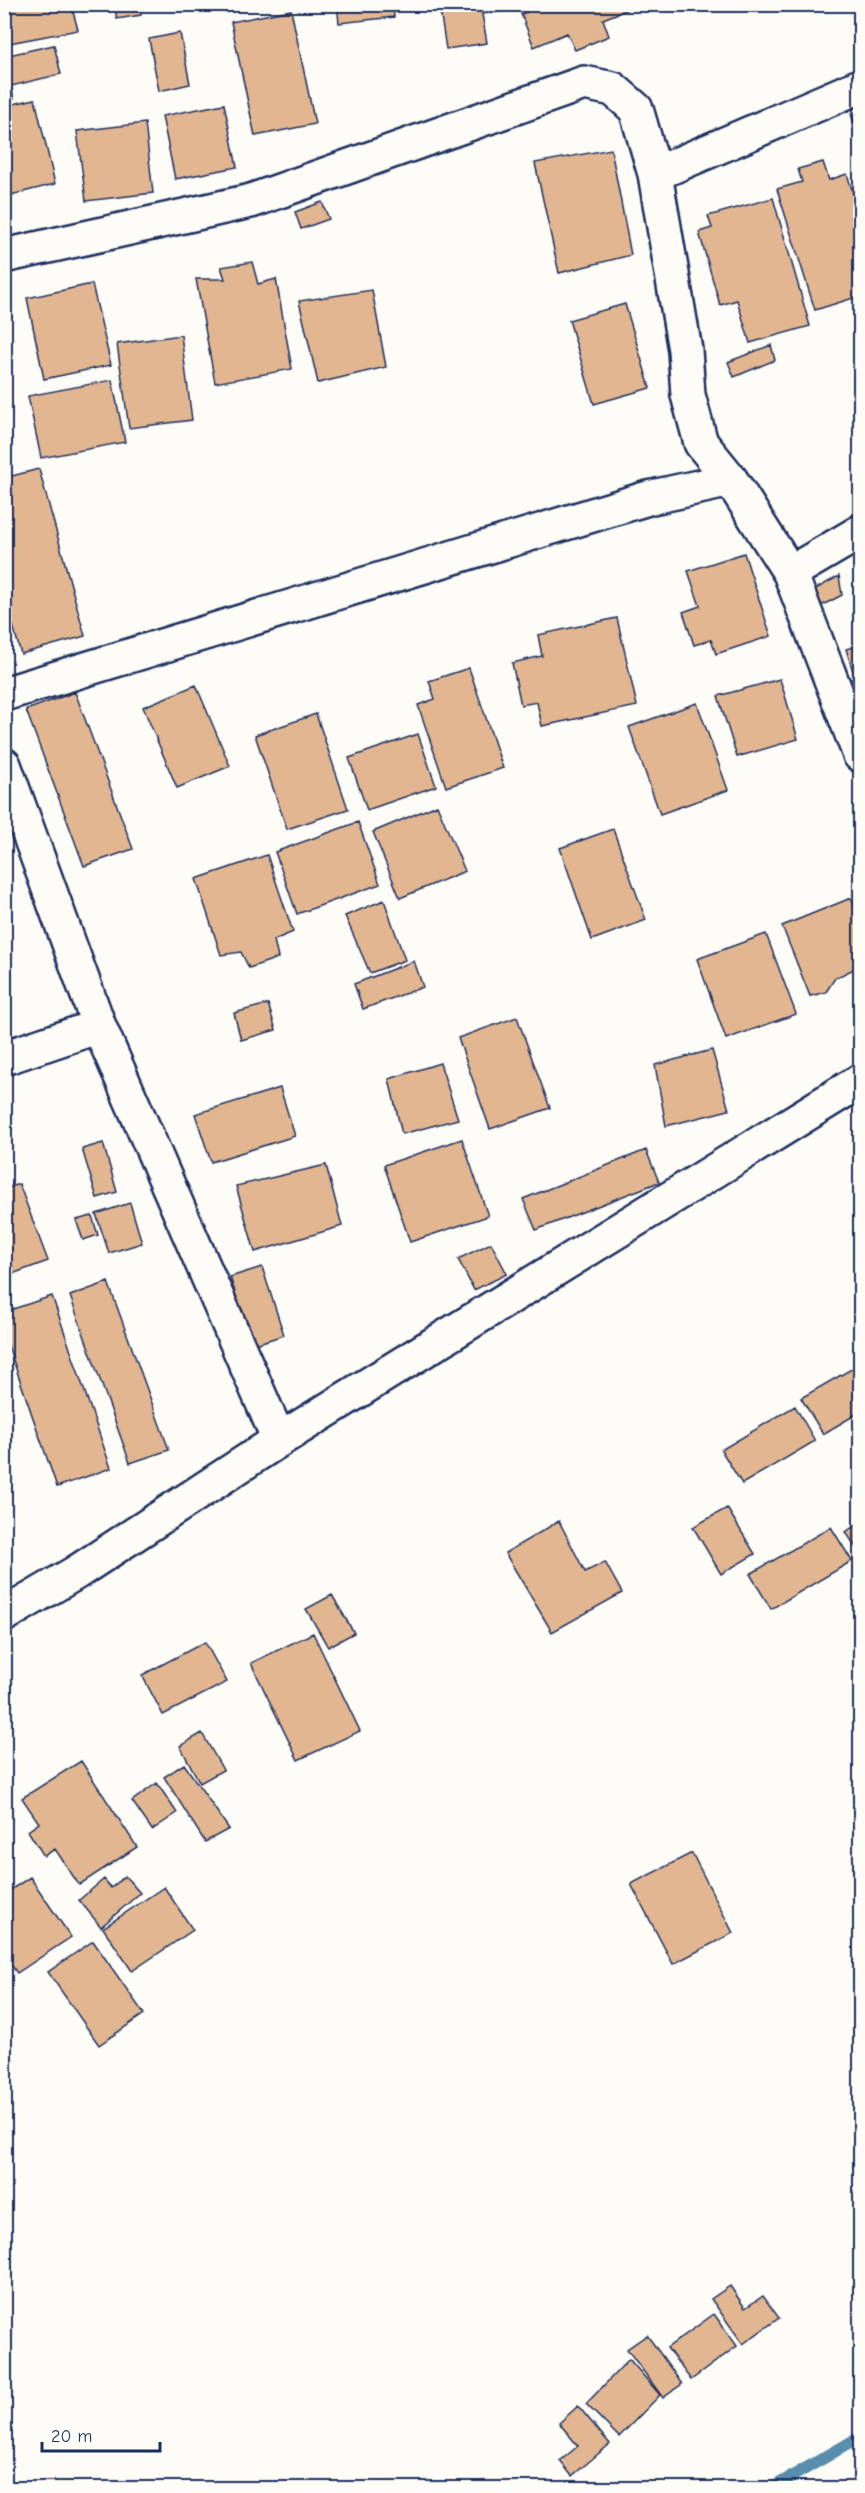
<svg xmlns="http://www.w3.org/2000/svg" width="865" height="2493" font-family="'Comic Neue',sans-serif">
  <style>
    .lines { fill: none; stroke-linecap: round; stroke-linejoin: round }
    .stream { stroke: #588dad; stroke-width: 12 }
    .building { fill: #e1b691; stroke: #1b2f5e; stroke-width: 1.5 }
    .minor-casing { stroke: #1b2f5e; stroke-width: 38 }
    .tertiary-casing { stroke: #1b2f5e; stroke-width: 38 }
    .minor { stroke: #fdfcf7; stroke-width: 33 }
    .tertiary { stroke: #fdfcf7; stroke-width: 33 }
  </style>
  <rect width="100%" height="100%" fill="#fdfcf7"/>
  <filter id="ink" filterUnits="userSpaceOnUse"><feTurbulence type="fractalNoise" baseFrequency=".0167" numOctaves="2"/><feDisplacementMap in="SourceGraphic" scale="12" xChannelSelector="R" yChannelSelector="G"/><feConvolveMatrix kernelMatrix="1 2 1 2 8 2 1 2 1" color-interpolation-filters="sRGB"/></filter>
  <g filter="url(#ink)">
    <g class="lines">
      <path class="stream" d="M772 2488 860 2437"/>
    </g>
    <path class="building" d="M4 4H71L78 30 4 44Z
      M114 4H140L141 15 117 19Z
      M337 4H393L394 17 339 23Z
      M425 4H503L504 11 482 14 487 43 446 49 440 10 426 12Z
      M524 4H624L626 10 603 19 609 36 575 50 567 33 534 47 521 14 527 12Z
      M291 10 315 124 255 136 231 22Z
      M180 33 190 84 159 91 149 39Z
      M54 45 61 74 11 86 14 99 4 101V56Z
      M35 99 55 184 7 196 4 187V106Z
      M224 104 237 167 175 179 162 116Z
      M860 110V134L858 135 851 114Z
      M145 123 153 193 86 201 77 131Z
      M611 149 631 255 559 273 535 163Z
      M823 162 829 180 847 174 860 215V296L815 310 777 189 802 182 798 169Z
      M773 198 810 326 750 343 737 300 720 305 699 232 712 228 708 216Z
      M322 202 329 219 301 229 295 212Z
      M252 262 258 284 276 279 292 369 215 383 196 279H225L221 267Z
      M92 284 111 365 44 379 27 298Z
      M372 290 386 367 318 383 299 301Z
      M625 304 650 388 594 404 569 320Z
      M181 335 192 420 129 428 117 344Z
      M771 345 775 360 734 377 728 362Z
      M112 380 125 442 41 458 28 396Z
      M39 469 85 636 21 654 4 594V478Z
      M744 553 771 636 716 654 711 640 694 645 683 612 700 606 688 571Z
      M839 576 842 595 821 606 812 591Z
      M617 618 637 706 542 726 537 702 521 705 512 663 542 656 538 635Z
      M860 645V715L841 683 855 678 846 649Z
      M469 668 503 768 446 787 418 705 435 699 429 681Z
      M780 679 798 739 737 757 718 696Z
      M196 685 230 766 177 788 143 707Z
      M75 692 133 849 84 866 26 710Z
      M697 703 728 790 660 814 629 727Z
      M316 714 348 809 287 829 255 735Z
      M418 734 436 786 367 810 349 758Z
      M437 805 465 871 400 898 373 832Z
      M358 822 380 884 297 914 275 852Z
      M613 829 646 920 592 940 560 848Z
      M267 855 293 932 274 940 278 958 249 968 241 952 221 955 196 879Z
      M851 898 860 916V966L835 978 826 992 810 996 782 926Z
      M384 900 405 960 370 973 345 916Z
      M766 934 796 1014 726 1039 697 959Z
      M414 961 423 987 363 1009 354 984Z
      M268 1004 276 1030 241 1040 234 1013Z
      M517 1017 550 1108 490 1129 458 1038Z
      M712 1050 729 1110 666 1126 655 1065Z
      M440 1063 458 1119 402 1134 389 1079Z
      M280 1088 295 1136 211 1162 195 1114Z
      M462 1139 488 1216 410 1242 384 1165Z
      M103 1143 117 1192 97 1198 82 1149Z
      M646 1150 659 1182 536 1230 523 1199Z
      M326 1165 342 1226 255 1252 236 1186Z
      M19 1184 48 1261 4 1277V1189Z
      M130 1203 142 1243 109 1253 96 1214Z
      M92 1216 98 1235 83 1240 76 1220Z
      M491 1243 507 1274 474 1290 458 1259Z
      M262 1267 284 1335 252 1345 230 1277Z
      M108 1282 169 1450 130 1463 70 1296Z
      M52 1296 111 1468 57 1487 4 1334V1312Z
      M860 1364V1412L823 1434 801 1398Z
      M795 1406 815 1441 742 1484 721 1450Z
      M727 1508 755 1554 721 1574 693 1527Z
      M559 1521 585 1572 605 1562 622 1593 552 1632 505 1553Z
      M860 1522V1554L846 1532Z
      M831 1527 852 1561 771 1609 750 1574Z
      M332 1595 354 1633 328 1647 306 1609Z
      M313 1633 360 1731 298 1760 251 1663Z
      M205 1642 227 1682 163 1715 142 1675Z
      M202 1733 223 1770 200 1783 180 1746Z
      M81 1761 137 1847 79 1885 55 1849 44 1856 28 1831 39 1823 22 1798Z
      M184 1764 229 1829 205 1842 164 1777Z
      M157 1783 177 1813 152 1830 132 1801Z
      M692 1853 733 1933 673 1964 631 1884Z
      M125 1876 140 1893 101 1927 79 1900 104 1879 111 1888Z
      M30 1877 71 1937 17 1973 4 1955V1894Z
      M164 1887 193 1930 132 1971 103 1928Z
      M93 1941 144 2014 99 2045 48 1972Z
      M730 2286 745 2308 763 2296 779 2318 743 2344 711 2299Z
      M714 2314 737 2346 691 2380 667 2348Z
      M647 2335 682 2384 663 2398 627 2349Z
      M629 2359 660 2395 619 2437 586 2404Z
      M578 2406 610 2444 572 2476 560 2461 578 2446 559 2423Z"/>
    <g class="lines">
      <g class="minor-casing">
        <path id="minor" d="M655 174 860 86
          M4 256 251 201 584 83 613 89 636 109 655 174 685 350 688 395 701 443 731 480 790 573 860 755
          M790 573 860 532
          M4 694 648 498 731 480
          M4 765 99 1026 279 1440
          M4 1058 99 1026"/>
      </g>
      <g class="tertiary-casing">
        <path id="tertiary" d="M4 1615 77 1572 279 1440 860 1081"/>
      </g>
      <use href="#minor" class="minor"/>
      <use href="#tertiary" class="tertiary"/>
    </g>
  </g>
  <rect width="865" height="2493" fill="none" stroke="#fdfcf7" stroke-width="24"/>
  <rect x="12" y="12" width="841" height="2469" fill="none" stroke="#1b2f5e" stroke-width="2" filter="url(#ink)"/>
  <path d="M42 2442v9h118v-9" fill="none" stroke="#1b2f5e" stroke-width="3"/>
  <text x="51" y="2442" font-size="18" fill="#1b2f5e" stroke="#fdfcf7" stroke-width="4.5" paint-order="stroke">20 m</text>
</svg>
